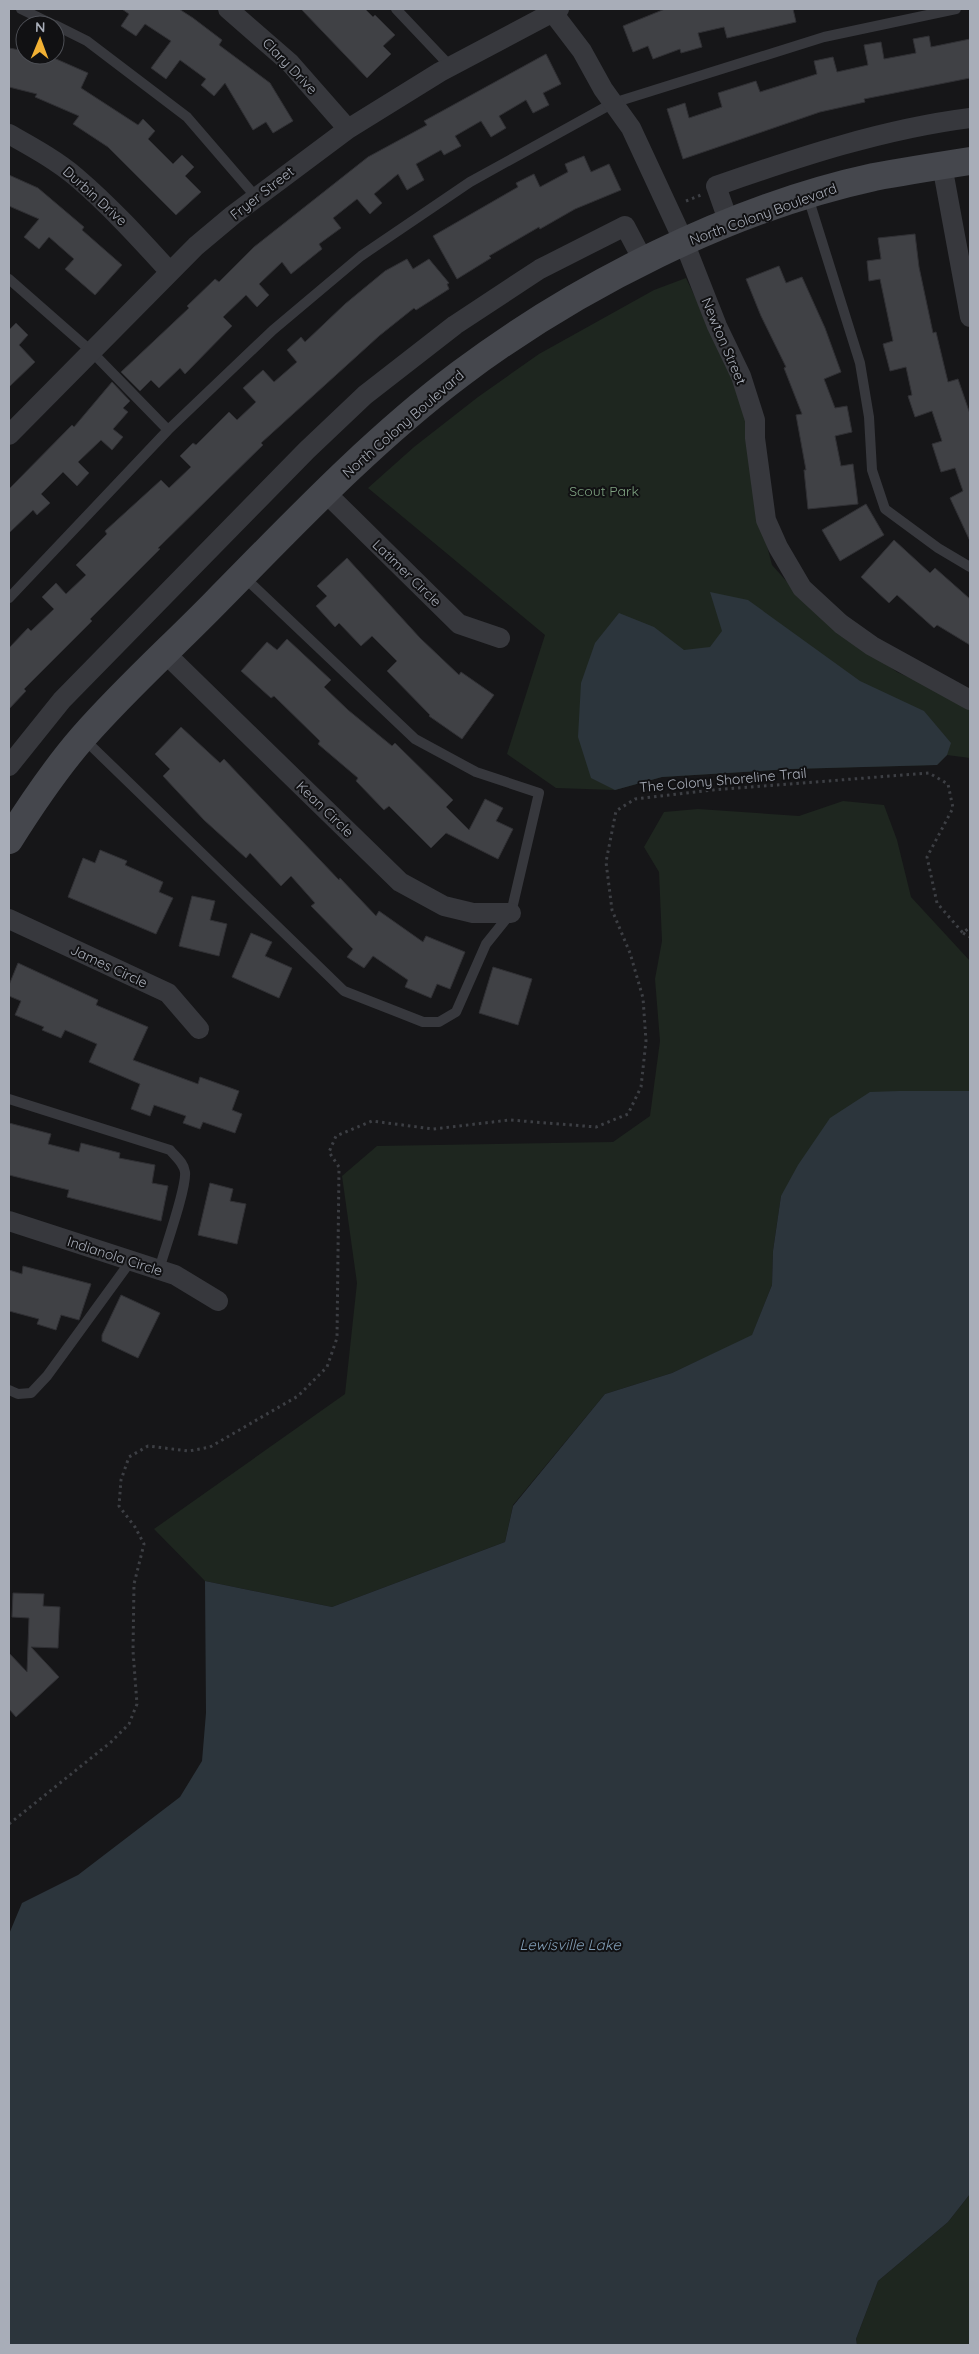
<svg xmlns="http://www.w3.org/2000/svg" width="979" height="2354" font-family="Quicksand,sans-serif">
  <style>
    .green { fill: #1e261f }
    .water { fill: #2c353c }
    .building { fill: #404145; stroke: #303034 }
    .lines { fill: none; stroke-linecap: round; stroke-linejoin: round }
    .path { stroke: #3d3f44; stroke-width: 3; stroke-dasharray: 2.5 4; stroke-linecap: butt }
    .lane { stroke: #37383d; stroke-width: 10 }
    .street { stroke: #37383d; stroke-width: 20 }
    .secondary { stroke: #45474d; stroke-width: 28 }
    .labels { text-anchor: middle; stroke-width: 4; stroke-linejoin: round; paint-order: stroke }
    .street-label { font-size: 14px; fill: #a8adb8; stroke: #111113 }
    .park-label { font-size: 14px; fill: #7fa381; stroke: #111113 }
    .water-label { font-size: 15px; font-style: italic; fill: #7f9bb3; stroke: #111113 }
  </style>
  <rect width="100%" height="100%" fill="#161618"/>
  <path class="green" d="M686 278 735 380 750 430 752 488 772 565 814 612 897 672 970 705V758L947 755 937 765 791 769 662 777 615 790 556 788 507 754 545 635 368 488 414 447 478 397 539 354 654 290Z
    M843 801 884 805 897 840 911 897 970 961V1091H899L781 1196 773 1251 772 1285 752 1336 672 1373 605 1394 513 1505 505 1542 332 1607 205 1581 154 1529 345 1394 357 1283 342 1176 377 1146 613 1142 650 1116 660 1041 655 979 662 941 659 872 644 847 664 812 698 809 799 816Z
    M970 2194V2345H857L856 2339 878 2281 948 2222Z"/>
  <path class="water" d="M710 592 748 600 860 681 924 711 951 743 947 755 937 765 791 769 662 777 615 790 591 778 578 737 581 683 595 643 619 613 654 627 684 650 710 647 722 631Z
    M899 1091H970V2194L948 2222 878 2281 856 2339 857 2345H9V1934L22 1903 78 1875 180 1797 202 1761 206 1713 205 1581 332 1607 505 1542 513 1506 605 1394 672 1373 752 1335 772 1285 773 1251 781 1196 798 1165 830 1118 870 1092Z"/>
  <path class="building" d="M122 9H179L193 18 222 40 219 45 270 83 293 121 273 133 266 122 253 130 225 83 214 96 201 85 206 79 180 60 166 79 151 68 171 41 145 24 136 36 121 26 129 14Z
    M301 9H365L373 17 375 15 395 35 383 46 391 54 367 78Z
    M665 9H793L796 22 727 38 724 27 698 33 702 47 681 53 680 49 653 59 648 46 633 52 623 26Z
    M929 36 931 47 970 39V78L864 99 865 102 820 112 683 159 667 109 685 103 689 118 722 107 718 93 756 81 760 92 817 74 814 61 833 57 837 72 868 65 864 45 881 42 884 59 916 53 913 39Z
    M9 48 25 51V55H47L88 73 81 88 138 125 143 119 155 131 148 139 173 164 182 155 194 167 185 176 201 192 176 215 108 147 73 124 79 116 35 97 37 94 9 87Z
    M546 54 561 84 543 93 549 105 533 113 526 100 499 116 506 128 491 137 481 121 455 136 461 146 444 155 441 150 416 164 424 180 407 190 398 174 374 194 382 203 370 214 357 199 333 218 341 228 319 244 322 249 291 274 282 262 259 284 269 295 257 307 246 295 223 317 232 326 185 374 180 368 159 388 151 380 140 391 121 372 189 308 187 306 215 279 219 282 254 247 368 157 427 125 424 121Z
    M584 156 591 172 609 164 621 190 575 209 540 229 539 227 489 256 491 258 457 279 433 236 518 187 516 183 534 174 540 187 568 172 565 164Z
    M9 175 38 188 84 227 82 230 122 265 95 295 65 269 74 259 49 237 39 249 24 237 39 219 9 206Z
    M915 234 919 267 933 333 936 332 948 382 958 379 970 414V541L950 498 963 491 955 468 941 472 932 444 942 441 932 411 915 417 908 396 912 395 906 367 890 371 883 344 893 341 880 279 869 281 867 261 881 259 878 238Z
    M407 259 413 269 429 259 449 283 447 284 449 289 416 310 414 308 379 336 261 443 263 445 158 548 160 549 90 619 92 621 24 689 26 691 9 709V648L28 628 31 631 54 609 42 597 56 583 66 594 86 575 76 565 107 534 105 531 161 480 169 488 191 467 180 456 193 443 196 445 229 412 237 420 256 402 243 388 263 370 274 382 297 362 287 350 301 337 305 342 345 304 385 271Z
    M779 266 786 283 802 277 825 328 841 372 824 379 835 408 847 406 852 432 835 436 841 466 853 464 858 504 808 509 804 470H806L796 415 802 414 784 368 786 367 761 316 746 279Z
    M16 323 28 335 19 345 35 362 9 387V330Z
    M112 382 130 401 123 408 128 412 113 429 123 437 112 450 101 440 78 462 89 473 77 486 63 472 41 494 50 503 37 515 33 510 9 533V489L72 425 74 427Z
    M866 504 884 535 840 561 822 530Z
    M894 540 930 573 935 568 970 599V645L937 625 934 628 897 595 889 603 861 577Z
    M347 558 420 638 459 675 461 672 494 695 462 739 429 716 430 715 387 671 397 661 372 636 361 646 339 623 335 627 316 606 327 596 317 586Z
    M287 639 331 680 324 687 348 710 392 746 395 743 453 800 446 807 469 830 485 799 503 808 496 821 513 829 498 859 446 833 431 848 389 806 384 810 356 781 358 778 318 744 320 741 274 696 271 698 241 671 267 642 277 650Z
    M181 727 220 763 224 759 339 880 340 878 376 916 379 911 423 942 426 936 465 952 450 989 437 984 431 998 405 987 408 980 373 956 364 968 347 957 353 949 311 906 315 903 291 876 281 886 250 853 246 858 204 820 163 776 170 769 155 754Z
    M100 850 127 861 125 865 163 882 159 892 173 898 156 934 68 897 83 858 95 863Z
    M192 896 215 901 210 920 227 924 219 956 179 946Z
    M251 933 272 942 265 956 292 968 279 998 232 977Z
    M18 963 98 1000 96 1005 148 1027 133 1060 198 1084 200 1077 239 1091 232 1110 242 1114 235 1133 203 1122 200 1129 183 1123 186 1116 154 1105 150 1116 131 1109 140 1084 89 1062 97 1044 65 1030 61 1038 42 1030 44 1027 15 1015 21 1001 9 996V985Z
    M493 967 532 979 518 1025 479 1013Z
    M9 1123 51 1134 48 1144 79 1152 81 1143 120 1153 119 1158 155 1165 152 1183 168 1186 161 1221 67 1197 69 1190 9 1175Z
    M210 1183 233 1189 230 1201 246 1204 237 1244 198 1235Z
    M23 1266 91 1284 79 1320 61 1315 56 1330 37 1324 39 1319 9 1311V1270L22 1274Z
    M121 1295 160 1313 138 1358 102 1341V1335Z
    M13 1593 44 1594 43 1606 60 1607 58 1648 31 1647 59 1677 16 1717 9 1709V1653L27 1672 29 1618 12 1617Z"/>
  <g class="lines">
    <path class="path" d="M686 201 701 195
      M963 933 970 937
      M9 1824 111 1742 129 1724 137 1704 133 1651 134 1584 144 1544 135 1527 119 1506 121 1480 129 1457 148 1446 189 1451 210 1447 298 1396 327 1367 337 1338 339 1167 329 1152 336 1136 372 1121 433 1129 510 1120 596 1127 628 1114 641 1087 646 1041 643 998 630 953 612 910 606 862 616 811 635 799 713 790 929 773 948 784 953 808 927 857 937 903 963 933 970 927"/>
    <path class="lane" d="M21 9 54 25
      M396 9 450 66
      M55 25 87 41 187 117 256 197
      M808 197 860 363 869 417 872 470 885 509 938 548 970 567
      M9 279 91 351 168 430
      M9 598 168 430 273 330 361 256 470 182 613 103 824 37 956 9
      M84 739 344 991 423 1022H439L456 1012 486 944 511 913 539 793 476 772 415 739 243 576
      M9 1099 170 1150C176 1157 184 1163 185 1172 187 1188 164 1251 159 1270
      M9 1390 18 1394 31 1393 47 1376 130 1262"/>
    <path class="street" d="M228 9 290 63 348 129
      M550 9 582 51 603 89 631 128 684 242 717 326 741 376 755 420V438L766 520 778 547 802 588 841 624 872 646 970 700
      M9 134C32 147 56 160 76 177 110 206 140 239 170 272
      M942 165 970 317
      M729 223 716 186C799 157 883 129 970 118
      M9 435 196 246 233 215 348 129 440 72 559 9
      M325 492 459 624 500 638
      M165 653 400 882 444 906 473 913H511
      M9 766 62 700 307 450 365 395 455 325 540 269 625 226 644 262
      M9 919 168 993 199 1029
      M9 1221 175 1275 218 1301"/>
    <path class="secondary" d="M9 840C31 805 56 768 83 737 125 689 172 647 216 602 294 523 371 441 460 374 577 286 731 208 874 177 906 171 938 166 970 161"/>
  </g>
  <g class="labels">
    <g class="street-label">
      <text transform="translate(290 66) rotate(46)" y="5">Clary Drive</text>
      <text transform="translate(262 193) rotate(-38)" y="5">Fryer Street</text>
      <text transform="translate(95 196) rotate(42)" y="5">Durbin Drive</text>
      <text transform="translate(763 214) rotate(-20)" y="5">North Colony Boulevard</text>
      <text transform="translate(724 341) rotate(67)" y="5">Newton Street</text>
      <text transform="translate(403 424) rotate(-41)" y="5">North Colony Boulevard</text>
      <text transform="translate(407 573) rotate(44)" y="5">Latimer Circle</text>
      <text transform="translate(723 780) rotate(-5)" y="5">The Colony Shoreline Trail</text>
      <text transform="translate(325 809) rotate(44)" y="5">Kean Circle</text>
      <text transform="translate(109 966) rotate(25)" y="5">James Circle</text>
      <text transform="translate(115 1256) rotate(18)" y="5">Indianola Circle</text>
    </g>
    <g class="park-label">
      <text x="604" y="496">Scout Park</text>
    </g>
    <g class="water-label">
      <text x="570" y="1950">Lewisville Lake</text>
    </g>
  </g>
  <rect width="979" height="2354" fill="none" stroke="#a8adb8" stroke-width="20"/>
  <g transform="translate(40 40) rotate(1)"><circle r="24" fill="#111113" stroke="#4d4f55"/>
  <path d="M0-4L9 19L0 12L-9 19Z" fill="#f2b134"/>
  <text y="-8" font-size="14" font-weight="bold" text-anchor="middle" fill="#a8adb8">N</text>
  </g>
</svg>
